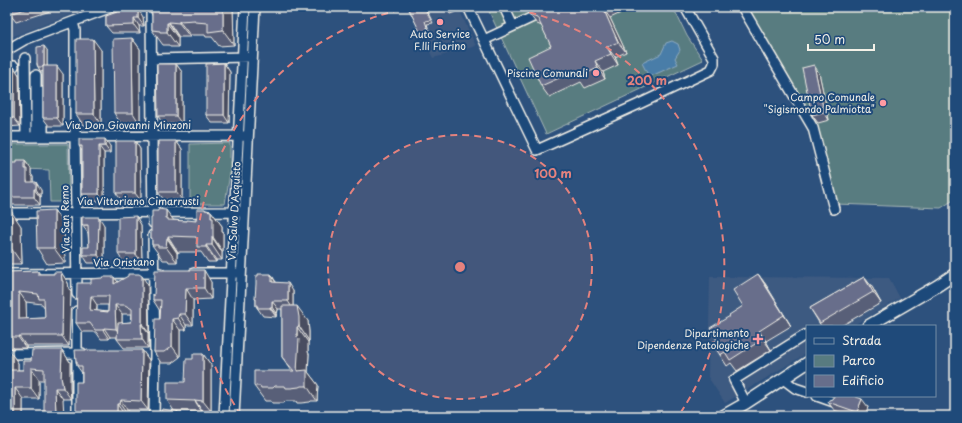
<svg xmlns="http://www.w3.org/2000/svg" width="962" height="423" font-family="'Playpen Sans',sans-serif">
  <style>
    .built { fill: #3e5a81 }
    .green { fill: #587b80; stroke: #a6b6b4 }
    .water { fill: #4a7da8; stroke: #8eabc2 }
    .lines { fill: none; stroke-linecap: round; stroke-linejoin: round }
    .minor-casing { stroke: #f4f1e8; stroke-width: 12 }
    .major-casing { stroke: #f4f1e8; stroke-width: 14 }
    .minor { stroke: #1f4a7a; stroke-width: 9 }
    .major { stroke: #1f4a7a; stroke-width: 11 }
    .wall { fill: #595f78; stroke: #f4f1e8; fill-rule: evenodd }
    .shaded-wall { fill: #484d61; stroke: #f4f1e8 }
    .building { fill: #676e8b; stroke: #f4f1e8; fill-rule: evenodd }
    .ring { fill: none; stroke: #e4827e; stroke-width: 2; stroke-dasharray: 7 5 }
    .poi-dot { fill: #ff9aa2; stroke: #1f4a7a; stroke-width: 1.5 }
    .labels { text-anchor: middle; stroke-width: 4; stroke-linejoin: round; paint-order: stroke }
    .poi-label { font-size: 10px; fill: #f4f1e8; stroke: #1f4a7a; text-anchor: end }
    .street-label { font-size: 10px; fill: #f4f1e8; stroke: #1f4a7a }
    .centre { fill: #e4827e; stroke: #1f4a7a; stroke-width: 2 }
    .ring-label { font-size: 12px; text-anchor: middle; font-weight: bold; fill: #e4827e; stroke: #1f4a7a; stroke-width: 4; stroke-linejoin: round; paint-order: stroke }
  </style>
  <rect width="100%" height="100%" fill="#2d517d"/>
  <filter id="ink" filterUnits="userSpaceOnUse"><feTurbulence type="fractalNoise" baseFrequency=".025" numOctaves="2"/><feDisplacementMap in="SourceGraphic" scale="8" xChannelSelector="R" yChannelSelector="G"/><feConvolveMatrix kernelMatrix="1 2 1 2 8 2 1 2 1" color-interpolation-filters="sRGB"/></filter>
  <g filter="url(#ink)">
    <path class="built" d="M7 7H91L14 36 8 37H7Z
      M408 7H458L476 46 433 58Z
      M710 277 889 278 900 298 852 326H807V353L725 403 708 377Z"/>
    <path class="green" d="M487 7H673L687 36 703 60 546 134Z
      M746 7H955V199L941 208 836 204 818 128Z
      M230 143V173L225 204H190V144Z
      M7 144H68L69 202H50L49 170 23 169V171H7Z"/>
    <path class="water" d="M672 41 678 44 680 50 675 58 678 64 649 77 642 63 661 54 666 43Z"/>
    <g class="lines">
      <g class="minor-casing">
        <path id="minor" d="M151 7 152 136 153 223
          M468 7 537 150 637 105 711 70 714 64V58L685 7
          M504 7 513 26
          M742 7 813 128 834 209
          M73 22 75 30V136L77 294
          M484 40 533 17
          M7 50 24 40 112 7
          M25 58 26 136
          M152 59 247 57
          M7 66H14
          M43 92V136
          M36 136V75
          M7 137 244 136
          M7 213 240 212
          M153 235 155 354 154 416
          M194 273H238
          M7 274 160 273
          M77 311V416
          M7 354 82 353
          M783 379 795 388 807 392
          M817 396 834 402
          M746 403 734 380 805 335 807 337
          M224 416 245 7
          M234 416 255 7"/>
      </g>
      <g class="major-casing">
        <path id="major" d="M868 326 937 286 955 274
          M723 416 746 403 807 363"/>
      </g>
      <use href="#minor" class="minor"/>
      <use href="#major" class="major"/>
    </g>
    <path class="wall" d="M8 7H63L16 22 10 14Z
      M70 7H84L73 11Z
      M151 7H233L234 45 219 46 212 37H206L205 35H190V37H179V38H178V47H170L169 45H163L152 30V16L151 13Z
      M408 7H418L419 9 425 7 433 23 427 24 430 33 423 37Z
      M446 7H456L458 11 450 14Z
      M528 7H634L610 18 626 52 615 57 618 65 603 72 605 79 585 88 581 82 549 97 541 86 551 46 542 26 537 24 529 14 530 10Z
      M106 16 143 17 144 26H139L140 33H112L106 26Z
      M132 38 140 49V124H121L114 113Z
      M47 50V66L63 74V126H49L43 118V71L41 72 38 67 37 65V63Z
      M101 50V125H83L76 114Z
      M224 63 230 72 229 123H212L206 115Z
      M176 64 182 72V124H163L158 116Z
      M7 67H14L19 75 20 126 7 127Z
      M819 73 829 120 818 123 812 115Z
      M135 141 140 149 141 201H122L116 193Z
      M176 141 182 149V200H164L158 192Z
      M79 146H110V153H104V201H87L82 194V151Z
      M25 161 31 169V174L33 177V182L41 190V197H40V205H7V181Z
      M54 210 64 225 65 263 47 264 37 248Z
      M206 210 211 211 222 226V231L223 233V252H222V260H216V262H208L201 252H178V253H177V262H169L168 260H163L152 245V239L151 238 152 218 158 211 173 220 187 221H196L197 218Z
      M7 211 21 226 22 264H7Z
      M136 216 141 225 142 263H124L118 254Z
      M82 225H104V263H88L83 255 89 247 88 233Z
      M38 271 40 274H54L61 272 68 283 69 289 71 292 69 346H26V348H7V272ZM26 302 42 304 45 308V318L26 319Z
      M271 274 276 282 293 291V306L308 321 309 332V341L308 342V352L309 354 308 372 318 385 317 401H311L310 402 301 403H297L296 401H286L284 403H272L271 401H265L254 386 292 371 282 357V309H278L277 315H276V317L263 316 256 306V300L255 299Z
      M758 274 766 285 791 326 766 341 771 350 737 371 731 363 727 366 720 355 717 340 730 316 743 306Z
      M114 277 118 282 148 285 149 333H148V348H124L117 339V337H110L109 339H101L96 332H82L76 323 91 283ZM97 305H108V312L97 311ZM122 314H132L131 322 122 323Z
      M864 277 872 287 881 303 841 326H821L810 308Z
      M211 282V299L193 300V325H186V330H180V357L172 363H161L154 352 160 319V311L153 300 154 296Z
      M62 350 70 362V388L71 399H63L44 380H39V399H23V416H7L10 352 18 363V370H23L31 361Z
      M142 350 149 360 148 410H127V414H124V416H76L82 382V373L77 366V365L76 362Z
      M203 354 211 365V411H202V412L177 411 181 416 174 411 167 400 185 382 193 359Z
      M832 399 868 407 865 416H851L834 410 828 402Z"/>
    <path class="shaded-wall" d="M223 7H233L234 45 223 30Z
      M603 8 610 18 626 52 618 42Z
      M138 9 143 17 144 26 138 18Z
      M134 18 139 26 140 33 134 25Z
      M179 21 190 35V37L179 23Z
      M169 22 179 37V38L169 23Z
      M167 23 178 38V47L167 32Z
      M132 38 140 49V124L133 113Z
      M93 39 101 50V125L94 114Z
      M44 46 47 50V72L44 68Z
      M607 47 615 57 618 65 611 54Z
      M595 61 603 72 605 79 598 68Z
      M224 63 230 72 229 123 224 115Z
      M176 64 182 72V124L176 116Z
      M814 65 819 73 829 120 824 112Z
      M57 66 63 74V126L57 118Z
      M14 67 19 75 20 126 14 118Z
      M105 139 110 146V153L105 146Z
      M135 141 140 149 141 201 135 193Z
      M176 141 182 149V200L176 192Z
      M99 146 104 153V201L99 194Z
      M25 161 31 169V174L33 177V190L27 182 25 169Z
      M36 182 41 190V197L36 189Z
      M34 189 40 197V205L34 197Z
      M205 209 213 220 211 218V211L222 226V231L223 233V252L213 237Z
      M54 210 64 225 65 263 54 248Z
      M166 210 177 225V231L166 218Z
      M11 211 21 226 22 264 11 248Z
      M136 216 141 225 142 263 136 254Z
      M99 217 104 225V263L98 255Z
      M168 236 178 252V253L168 238Z
      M212 237 222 252V260L212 245Z
      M167 238 177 253V262L166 247Z
      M206 245 216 260V262L206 247Z
      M204 270 211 282V299L204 288Z
      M61 272 68 283 69 289 71 292 69 346 62 336V281Z
      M271 274 276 283 272 282Z
      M758 274 766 285 791 326 784 315Z
      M142 276 148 285 149 333 142 324Z
      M114 277 121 286 114 284Z
      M864 277 872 287 881 303 873 292Z
      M288 283 293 291V309L288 301Z
      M186 288 193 300V325L185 314Z
      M19 292 26 302 27 329 19 319Z
      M91 296 97 305 96 319 90 310Z
      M272 301 278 309 277 315 272 307Z
      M115 305 122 314V337L116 329Z
      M297 306 308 321 309 332V341L299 326Z
      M270 307 276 315V317L270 308Z
      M179 314 186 325V330L178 318Z
      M172 319 180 330V357L172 346Z
      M141 324 148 333V348L142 339Z
      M297 327 308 342V352L309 354 308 372 318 385 317 401 297 371Z
      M104 328 110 337 109 339 103 330Z
      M759 331 766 341 771 350 763 339Z
      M19 336 26 346V348L18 337Z
      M62 350 70 362V388L71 399 63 388 61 377Z
      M142 350 149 360 148 410 141 401Z
      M10 352 18 363V382L10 370Z
      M203 354 211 365V411L203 401Z
      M31 368 39 380V399L31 388Z
      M15 388 23 399V416H15Z
      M55 388 63 399 64 416H56Z
      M862 399 868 407 865 416H860L857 412Z
      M121 400 127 410V414L120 404Z
      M195 400 202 411V412L195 401Z
      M117 404 124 414V416H117Z
      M177 411 181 416H178Z"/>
    <path class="building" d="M8 7H32L10 14Z
      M151 7H223V30L208 32V23L195 22V20L179 21V23L169 22V23H167V32H160V31L152 30V13H151Z
      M408 7H418L419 9 424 7 431 20 425 21 428 30 421 34Z
      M446 7H456V8L448 11Z
      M531 7H604L603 8 618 42 607 47 611 54 595 61 598 68 578 77 575 71 541 86 528 57 551 46 537 17 529 14 528 12Z
      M128 8 138 9V18H134V25L106 26V16Z
      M132 38 133 113H114L113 39Z
      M76 39H93L94 114H76Z
      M44 46V66H43V67H38L37 63V47Z
      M224 63V115H206V64Z
      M157 64H176V116H158Z
      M814 65 824 112 812 115 802 68Z
      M43 66H57V118H43Z
      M7 67H14V118H7Z
      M79 139H105V146H99V194H82V146H79Z
      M116 141H135V193H116Z
      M158 141H176V192H158Z
      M17 161H25V169H27V182H36V189H34V197H7V179H9V163H17Z
      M158 209 166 210V218H168V220L187 221V220L196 221V218H197V209H205V210L211 211V218H213V237H212V245H206V247H197V238H196V237L168 236V238H167L166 247H158V245H152V238H151V218H152V211H158Z
      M54 210V248H37L36 211Z
      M7 211H11V248H7Z
      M136 216V254H118V217Z
      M82 217H99L98 255H83V247H89L88 225H82Z
      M155 270H204V288H186L185 314H179L178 318 172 319V346L164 352H154L155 319H160L161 300H153V294L154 296Z
      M38 271V274H54V272H61L62 281H63L62 336H19L18 337H7V272ZM19 292 38 294 39 299H44L45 318 19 319Z
      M128 274H139L142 276V324H141L142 339H117L118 323 131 322 132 320V309L125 305H115L116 329 104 328 103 330H95L90 323H76L77 283H91V279L102 278 103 277H114V284L128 276ZM91 296H109L108 312 90 310Z
      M258 274H271V276L272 277V282L288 283V301H272V307H270V308H257L258 306H256V299H255L256 284V276H258Z
      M758 274 784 315 759 331 763 339 730 360 725 352 720 355 712 343 717 340 710 328 730 316 729 315 743 306 733 290Z
      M864 277 873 292 820 323 810 308Z
      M282 306H297L299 317V326L297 327V337L299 339 297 371 307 370V386H301L299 387 291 388H286L285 386H275L273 388H261L260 386H254V371H294L282 357Z
      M32 350H62L61 377 63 388H55L56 416H44V369L31 368V388H15V416H7V352H10V370H23V361H31Z
      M75 350H142L141 401 121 400 120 404H117V416H76V382H82V366H77V362H76Z
      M193 354H203V401L195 400V401L167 400V382H185L186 359H193Z
      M834 396H854L862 399 857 412 828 402 829 400 832 399Z
      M162 409 177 411V413L178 414V416H160Z
      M301 411 302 413H305L308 414 309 416H294Z"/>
  </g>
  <circle cx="460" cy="267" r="132" fill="#e4827e" fill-opacity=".12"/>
  <g class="ring">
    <circle cx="460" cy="267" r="132"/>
    <path d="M241 415A264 264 0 0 1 414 7M506 7A264 264 0 0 1 679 415"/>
  </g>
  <g class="poi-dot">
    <circle cx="440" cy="22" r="4"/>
    <circle cx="596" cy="73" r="4"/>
    <circle cx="883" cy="103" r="4"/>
    <path d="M756 333h4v4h4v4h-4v4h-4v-4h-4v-4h4z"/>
  </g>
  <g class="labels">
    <g class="poi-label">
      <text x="440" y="38" text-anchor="middle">Auto Service<tspan x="440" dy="12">F.lli Fiorino</tspan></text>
      <text x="588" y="77">Piscine Comunali</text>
      <text x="875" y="101">Campo Comunale<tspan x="875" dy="12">"Sigismondo Palmiotta"</tspan></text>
      <text x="749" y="337">Dipartimento<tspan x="749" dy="12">Dipendenze Patologiche</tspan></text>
    </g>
    <g class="street-label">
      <text x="128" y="129">Via Don Giovanni Minzoni</text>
      <text x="138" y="205">Via Vittoriano Cimarrusti</text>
      <text transform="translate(234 211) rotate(-87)" y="4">Via Salvo D'Acquisto</text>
      <text transform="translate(65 219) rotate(-91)" y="4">Via San Remo</text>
      <text transform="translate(124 262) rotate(-1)" y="4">Via Oristano</text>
    </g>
  </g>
  <circle cx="460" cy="267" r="6" class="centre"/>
  <g class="ring-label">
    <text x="647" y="85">200 m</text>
    <text x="553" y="178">100 m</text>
  </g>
  <rect width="962" height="423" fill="none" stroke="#1f4a7a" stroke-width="24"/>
  <rect x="12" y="12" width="938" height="399" fill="none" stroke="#f4f1e8" stroke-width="1.5" filter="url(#ink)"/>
  <rect x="806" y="325" width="130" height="72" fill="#1f4a7a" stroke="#748da6"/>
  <rect x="814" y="338" width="20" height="6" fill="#1f4a7a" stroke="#748da6"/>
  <text x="842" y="345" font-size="12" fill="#f4f1e8">Strada</text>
  <rect x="814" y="355" width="20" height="12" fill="#587b80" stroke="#748da6"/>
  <text x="842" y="365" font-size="12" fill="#f4f1e8">Parco</text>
  <rect x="814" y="375" width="20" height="12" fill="#676e8b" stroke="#748da6"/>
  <text x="842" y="385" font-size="12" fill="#f4f1e8">Edificio</text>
  <path d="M808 44v6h66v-6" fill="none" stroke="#f4f1e8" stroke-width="2"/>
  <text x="814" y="44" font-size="12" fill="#f4f1e8" stroke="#1f4a7a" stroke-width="3" paint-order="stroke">50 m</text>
</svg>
